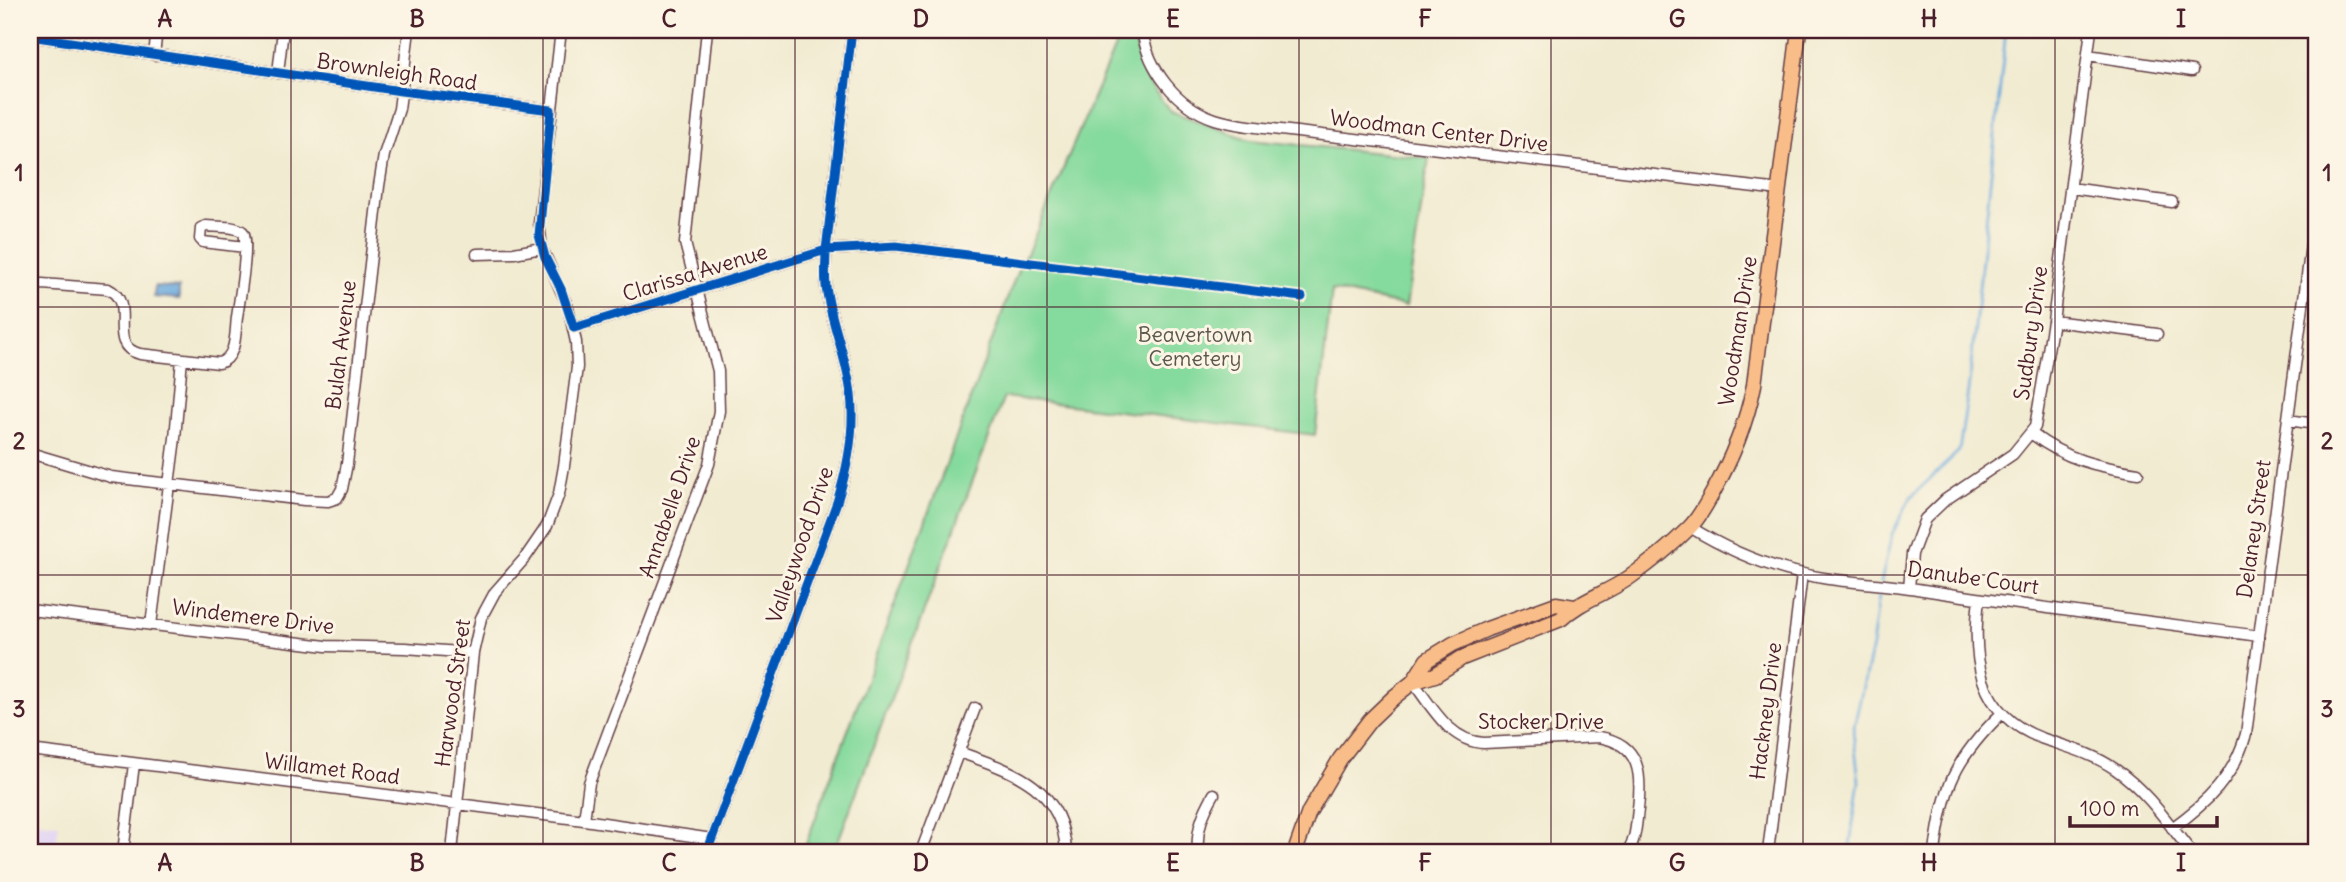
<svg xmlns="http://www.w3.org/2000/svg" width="2346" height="882" font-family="Delius,sans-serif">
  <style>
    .built { fill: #e1d4f4 }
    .green { fill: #85da9d; stroke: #687c64; stroke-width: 2 }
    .water { fill: #69a9dd; stroke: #5a6484; stroke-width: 2 }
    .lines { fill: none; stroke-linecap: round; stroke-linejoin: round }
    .stream { stroke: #69a9dd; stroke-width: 2.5 }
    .minor-casing { stroke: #633e44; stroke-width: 13 }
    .major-casing { stroke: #633e44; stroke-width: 17 }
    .minor { stroke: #fff; stroke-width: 10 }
    .major { stroke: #f9bd89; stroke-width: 14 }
    .cycleway-casing { stroke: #fcf5e5; stroke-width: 13 }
    .cycleway { stroke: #0057b8; stroke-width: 9 }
    .grid { fill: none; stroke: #4a1f2b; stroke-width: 2; stroke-opacity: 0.55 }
    .labels { text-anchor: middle; stroke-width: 6; stroke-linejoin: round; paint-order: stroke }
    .street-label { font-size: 21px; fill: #4a1f2b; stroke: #fcf5e5 }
    .park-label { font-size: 21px; fill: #5c574d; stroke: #fcf5e5 }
    .neatline { fill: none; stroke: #4a1f2b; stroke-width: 2.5 }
    .grid-label { font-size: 23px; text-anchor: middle; font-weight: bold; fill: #4a1f2b }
  </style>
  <rect width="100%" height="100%" fill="#fcf5e5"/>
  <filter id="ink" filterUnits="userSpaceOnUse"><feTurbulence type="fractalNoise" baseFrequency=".0143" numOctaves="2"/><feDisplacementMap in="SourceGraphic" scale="14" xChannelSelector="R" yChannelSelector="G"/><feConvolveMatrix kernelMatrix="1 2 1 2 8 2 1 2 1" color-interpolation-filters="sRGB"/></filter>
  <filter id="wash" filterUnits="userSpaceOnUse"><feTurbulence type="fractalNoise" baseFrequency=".00686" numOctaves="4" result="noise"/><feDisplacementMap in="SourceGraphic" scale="28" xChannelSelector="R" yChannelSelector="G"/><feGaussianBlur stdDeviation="1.57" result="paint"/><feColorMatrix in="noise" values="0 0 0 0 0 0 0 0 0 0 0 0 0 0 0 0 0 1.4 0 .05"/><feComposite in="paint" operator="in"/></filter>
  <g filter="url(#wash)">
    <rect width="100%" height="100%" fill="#f1ebd1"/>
    <path class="built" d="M30 821 59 824 55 852H30Z"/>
    <path class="green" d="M1122 30H1133L1139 61 1148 82 1170 111 1250 140 1429 158 1406 306 1332 290 1315 435 1004 397 834 852H803L1021 262 1028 252Z"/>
    <path class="water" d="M155 286 179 288V299L154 297Z"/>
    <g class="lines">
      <path class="stream" d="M1881 582 1892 534 1911 497 1959 451 1969 384 2006 30
        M1849 852 1859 781 1853 731 1872 646 1880 588"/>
    </g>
  </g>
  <g filter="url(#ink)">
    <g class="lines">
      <g class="minor-casing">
        <path id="minor" d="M1142 30C1148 69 1176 106 1215 119 1231 124 1247 126 1264 128L1780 190
          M30 36 401 91 551 110
          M154 55 157 30
          M2088 55 2192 71
          M278 73 283 30
          M2071 188 2172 202
          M477 254 514 253 542 248
          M30 287 42 284 108 289C138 303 104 345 140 354L219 363C237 358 235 333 237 317 239 304 250 238 243 232 235 225 215 227 206 226L201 228 200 239 203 242 245 247
          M2053 321 2157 334
          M574 328 826 250 896 246 952 253
          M2288 420 2316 424
          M2032 434C2067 460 2096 466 2138 473
          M30 453 111 477 304 500 328 501 337 498 342 489 347 464 379 186 384 155 399 109 409 30
          M1690 527C1732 553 1774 570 1823 578 1854 583 1886 584 1917 589 2031 607 2145 621 2259 636
          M1909 588 1912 554 1925 519 1945 500 2013 454 2035 427 2053 321 2091 30
          M1979 599C1972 657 1977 714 2041 738 2067 747 2092 753 2115 769 2146 790 2168 823 2191 852
          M30 610 326 646 405 648 473 653
          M151 625 175 438 182 359
          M1413 682C1432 707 1450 742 1484 743L1599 737C1641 744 1642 775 1638 809 1636 825 1636 839 1628 852
          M30 750 584 820 712 839
          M959 752C1012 771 1063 786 1066 852
          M584 820 589 783 709 464 719 411 718 371 685 243 707 30
          M2172 828C2207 803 2234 777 2246 734L2316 208
          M123 852 134 764
          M452 852 473 653 481 618 495 592 525 558 547 526 559 494 564 466 577 367 576 342 568 307 542 248 539 223 561 30
          M707 852 837 502C848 467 855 430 851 394 847 359 833 328 827 293 824 279 826 264 826 250L852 30
          M921 852 975 708
          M1198 852C1196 830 1203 813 1214 794
          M1768 852 1802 574
          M1935 852C1943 787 1955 759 2002 713"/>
      </g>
      <g class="major-casing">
        <path id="major" d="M1413 682 1427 660 1453 644 1487 629 1556 604 1574 607
          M1295 852 1309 812 1340 759 1370 720 1394 697 1413 682 1435 675 1462 658 1561 619C1581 600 1608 593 1630 577 1650 563 1670 547 1688 529 1698 520 1705 506 1712 494 1732 459 1746 425 1754 385L1799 30"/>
      </g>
      <use href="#minor" class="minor"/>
      <use href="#major" class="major"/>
      <g class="cycleway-casing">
        <path id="cycleway" d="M30 36 401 91 551 110 539 235 545 257 561 289 574 328 826 250 896 246 1302 297
          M707 852 837 502C848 467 855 430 851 394 847 359 833 328 827 293 824 279 826 264 826 250L852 30"/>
      </g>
      <use href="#cycleway" class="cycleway"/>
    </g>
  </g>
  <path class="grid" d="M291 30V852M543 30V852M795 30V852M1047 30V852M1299 30V852M1551 30V852M1803 30V852M2055 30V852M30 307H2316M30 575H2316"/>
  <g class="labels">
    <g class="street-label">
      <text transform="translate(397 72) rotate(8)" y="7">Brownleigh Road</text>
      <text transform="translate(1439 131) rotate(7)" y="7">Woodman Center Drive</text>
      <text transform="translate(695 273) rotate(-17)" y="7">Clarissa Avenue</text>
      <text transform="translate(1738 331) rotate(-81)" y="7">Woodman Drive</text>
      <text transform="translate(2031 333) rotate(-82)" y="7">Sudbury Drive</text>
      <text transform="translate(341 345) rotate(-83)" y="7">Bulah Avenue</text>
      <text transform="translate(670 507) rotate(-71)" y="7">Annabelle Drive</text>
      <text transform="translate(2254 529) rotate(-82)" y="7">Delaney Street</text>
      <text transform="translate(800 545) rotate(-71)" y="7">Valleywood Drive</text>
      <text transform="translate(1973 578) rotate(8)" y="7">Danube Court</text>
      <text transform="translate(253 617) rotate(7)" y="7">Windemere Drive</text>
      <text transform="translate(453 693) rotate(-82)" y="7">Harwood Street</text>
      <text transform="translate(1766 711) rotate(-83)" y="7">Hackney Drive</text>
      <text x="1541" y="729">Stocker Drive</text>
      <text transform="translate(332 769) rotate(7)" y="7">Willamet Road</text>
    </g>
    <g class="park-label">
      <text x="1195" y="342">Beavertown<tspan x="1195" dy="24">Cemetery</tspan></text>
    </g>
  </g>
  <rect width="2346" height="882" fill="none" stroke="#fcf5e5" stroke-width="77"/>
  <path d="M2070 816v10h147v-10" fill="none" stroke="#4a1f2b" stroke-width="3.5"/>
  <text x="2080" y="816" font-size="21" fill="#4a1f2b" stroke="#fcf5e5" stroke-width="5" paint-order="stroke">100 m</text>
  <rect x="38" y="38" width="2270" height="806" class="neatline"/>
  <g class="grid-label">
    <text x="165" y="27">A</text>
    <text x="417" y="27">B</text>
    <text x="669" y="27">C</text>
    <text x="921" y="27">D</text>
    <text x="1173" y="27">E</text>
    <text x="1425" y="27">F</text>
    <text x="1677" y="27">G</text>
    <text x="1929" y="27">H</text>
    <text x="2181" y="27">I</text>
    <text x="19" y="181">1</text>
    <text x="2327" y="181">1</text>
    <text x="19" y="449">2</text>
    <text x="2327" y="449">2</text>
    <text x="19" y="717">3</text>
    <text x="2327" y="717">3</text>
    <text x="165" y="871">A</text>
    <text x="417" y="871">B</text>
    <text x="669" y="871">C</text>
    <text x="921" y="871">D</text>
    <text x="1173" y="871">E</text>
    <text x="1425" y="871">F</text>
    <text x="1677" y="871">G</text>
    <text x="1929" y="871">H</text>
    <text x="2181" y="871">I</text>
  </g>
</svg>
